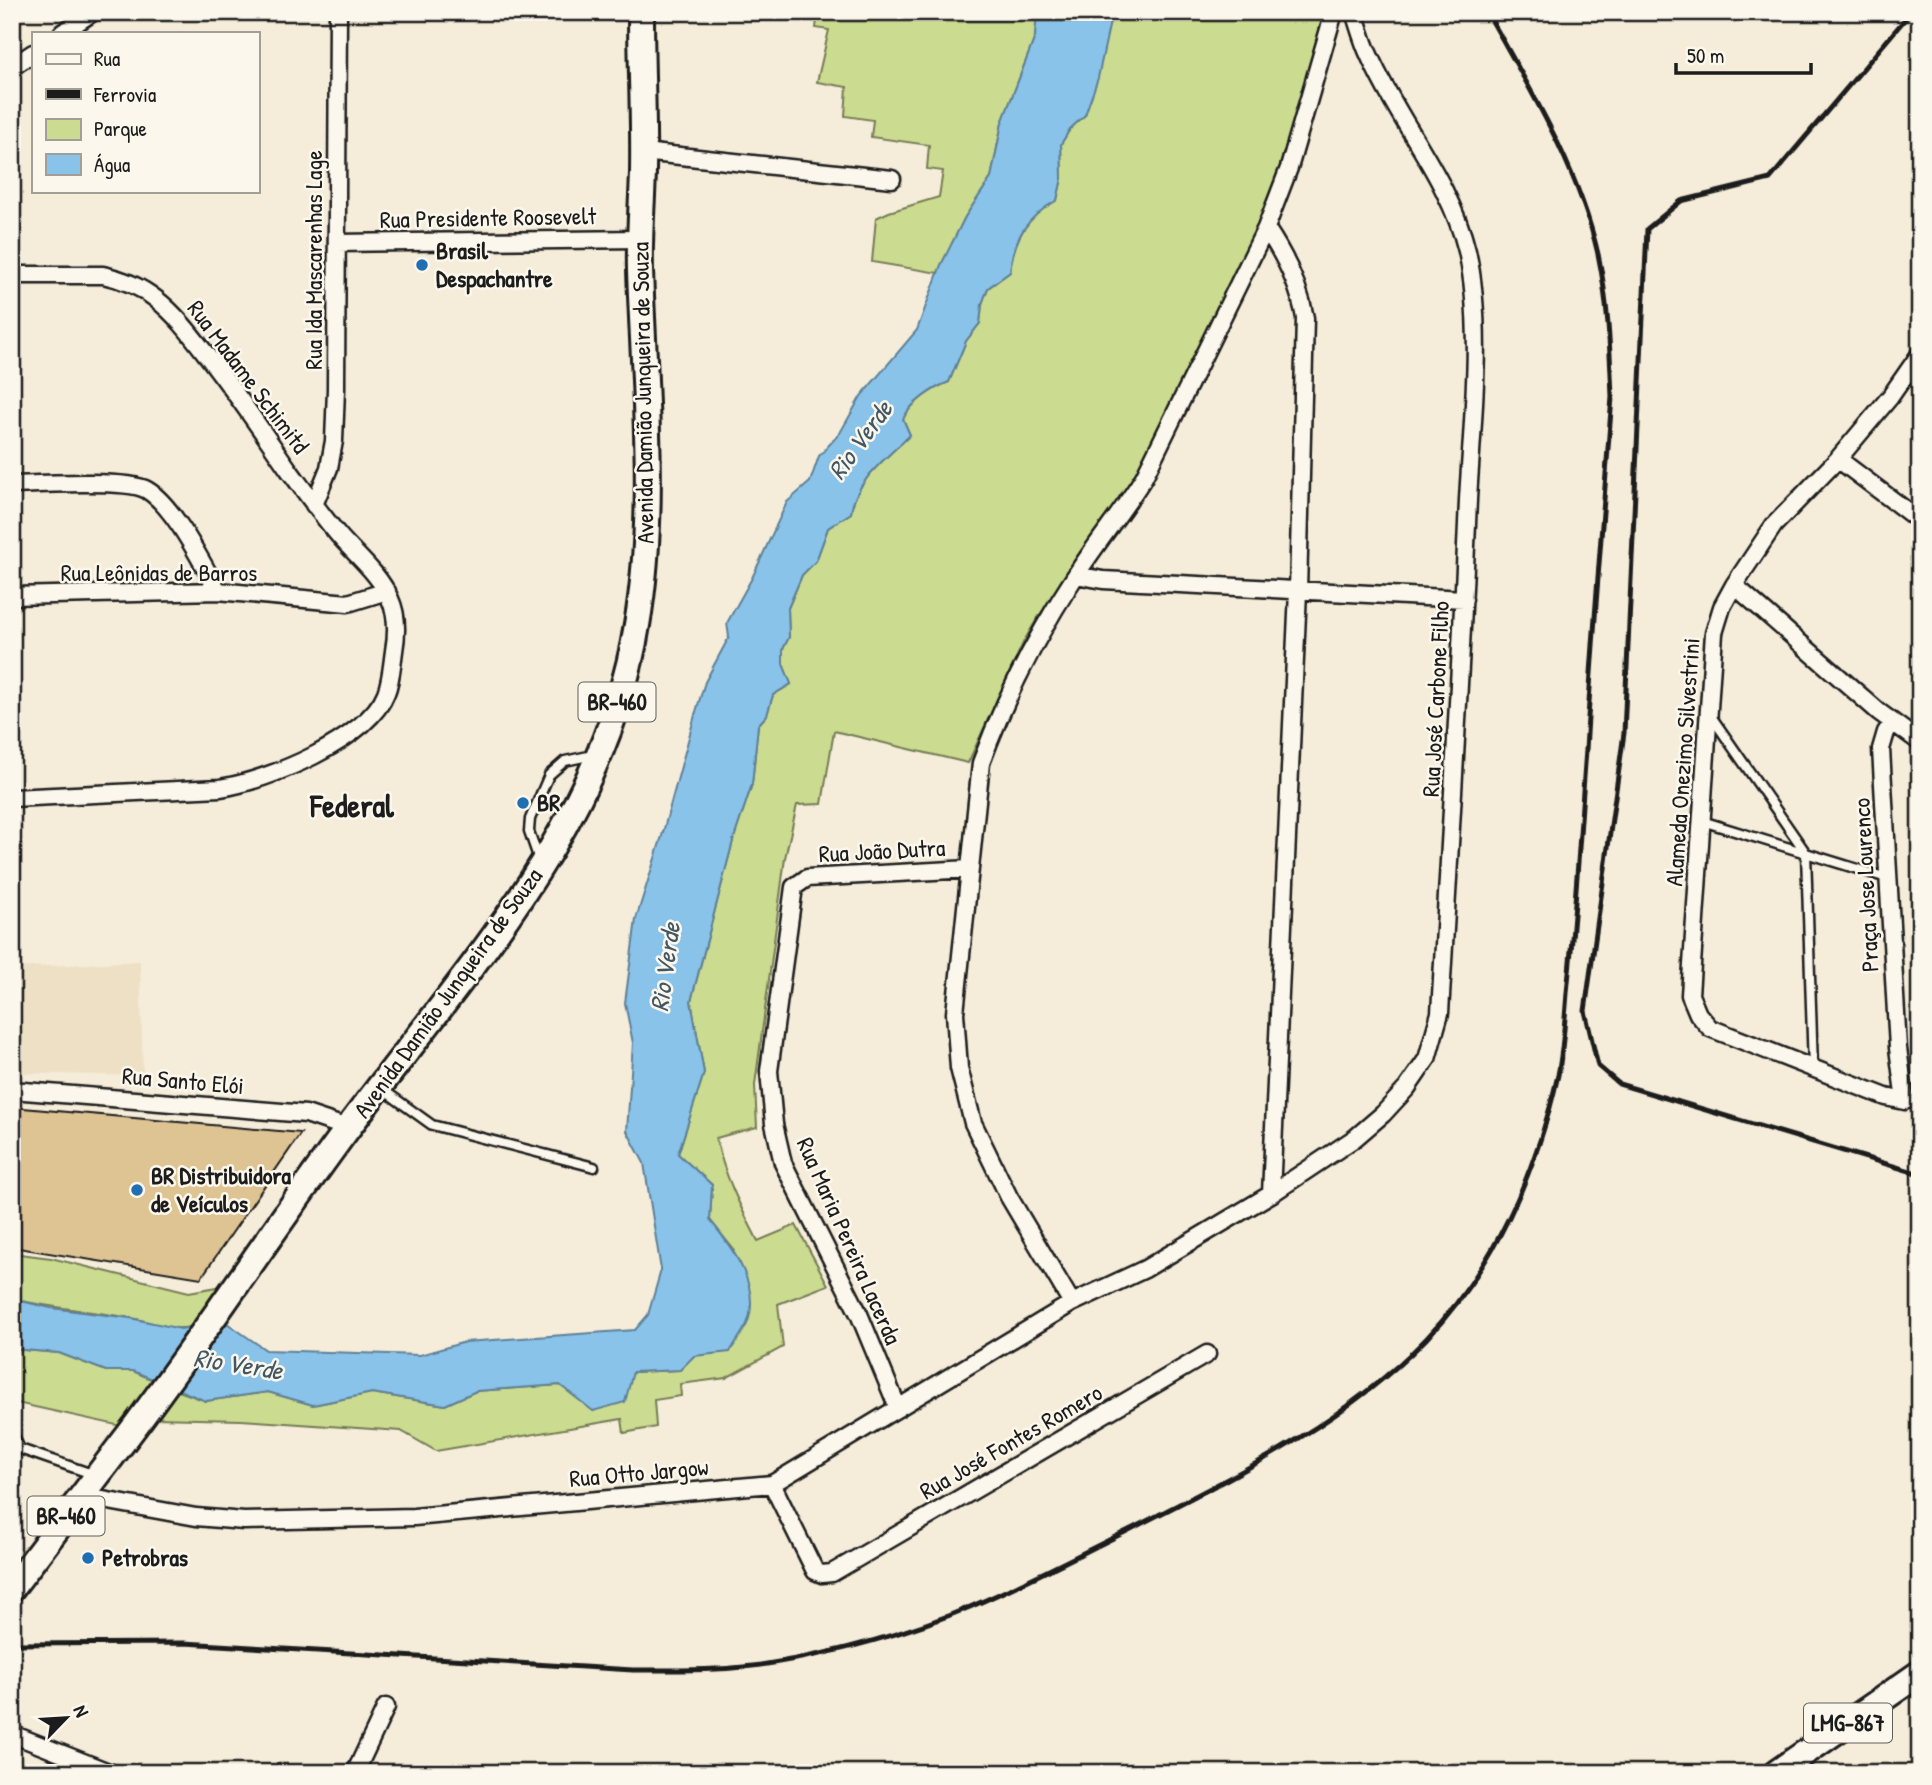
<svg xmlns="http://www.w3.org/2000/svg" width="1932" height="1785" font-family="'Patrick Hand',sans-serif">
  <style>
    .built { fill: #eee0c5 }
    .green { fill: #cbdb8f; stroke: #747c56; stroke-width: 2 }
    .water { fill: #8ac3e9; stroke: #5e8097; stroke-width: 2 }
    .building { fill: #dec393; stroke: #1c1c1c; stroke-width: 2 }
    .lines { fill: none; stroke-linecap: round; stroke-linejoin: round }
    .lane-casing { stroke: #1c1c1c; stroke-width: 13 }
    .street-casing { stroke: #1c1c1c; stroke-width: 21 }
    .primary-casing { stroke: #1c1c1c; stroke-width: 30 }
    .lane { stroke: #fbf7ec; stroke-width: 8 }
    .street { stroke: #fbf7ec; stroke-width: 16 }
    .primary { stroke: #fbf7ec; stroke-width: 24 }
    .rail { stroke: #1c1c1c; stroke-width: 5 }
    .poi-dot { fill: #1f6fb2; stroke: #fbf7ec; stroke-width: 2.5 }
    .labels { text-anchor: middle; stroke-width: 5; stroke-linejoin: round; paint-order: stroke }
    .shield { fill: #fbf7ec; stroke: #5f5e5a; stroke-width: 2 }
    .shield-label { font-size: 23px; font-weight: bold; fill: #1c1c1c }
    .street-label { font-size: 24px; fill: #1c1c1c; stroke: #fbf7ec }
    .poi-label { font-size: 24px; font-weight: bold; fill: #1c1c1c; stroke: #fbf7ec; text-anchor: start }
    .water-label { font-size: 26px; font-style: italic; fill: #425664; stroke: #fbf7ec }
    .district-label { font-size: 32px; font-weight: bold; fill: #1c1c1c; stroke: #fbf7ec }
  </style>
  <rect width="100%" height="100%" fill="#f5edda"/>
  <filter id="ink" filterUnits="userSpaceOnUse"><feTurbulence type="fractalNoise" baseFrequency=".0143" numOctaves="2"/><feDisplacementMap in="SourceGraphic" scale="14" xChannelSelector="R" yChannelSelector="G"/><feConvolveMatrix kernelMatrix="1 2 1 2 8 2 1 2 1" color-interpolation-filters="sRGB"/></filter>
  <g filter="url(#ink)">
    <path class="built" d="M140 961 143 1076 12 1073V968Z"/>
    <path class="green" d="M818 12H836L899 20 901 12H1037L1035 37 1002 123 991 178 965 217 938 273 872 262 876 218 889 212 939 197 943 171 927 169 929 145 871 137 873 120 845 116 847 87 817 82 829 30 816 28Z
      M1112 12H1326L1284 170 1267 207 1140 468 1037 619 1024 641 968 763 834 731 822 804 797 805 785 858 755 1085 757 1127 716 1138C724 1175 741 1208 758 1241L796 1225 828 1285 778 1304 783 1347 726 1378 680 1384 681 1396 654 1400 656 1427 624 1433 622 1419 436 1451 401 1431 241 1420 155 1418 176 1390 206 1401 268 1392 313 1405 372 1393 445 1405 476 1391 560 1385 594 1411 633 1372 680 1370 734 1250 710 1220 712 1185 678 1154 704 1073 691 1001 733 841 752 784 758 725 767 715 773 695 791 684 783 664V649L789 637 788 608 802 575 816 561 828 528 851 513C855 480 888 457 910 435L903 419C911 403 933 388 949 382L966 341 980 323 982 304 988 288 1010 272C1014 237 1026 218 1057 200L1062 178 1061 144 1070 129 1085 115Z
      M12 1253 51 1258 189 1292 223 1286 191 1327C172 1331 152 1322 132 1318 92 1311 52 1308 12 1299Z
      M12 1349 59 1353 106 1371H133L153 1380 121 1426 12 1402Z"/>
    <path class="water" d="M1037 12H1112L1098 78 1085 115 1070 129 1061 144 1062 178 1057 200C1026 218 1014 237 1010 272L988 288 982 304 980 323 966 341 949 382C933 388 910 403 903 419L910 435C888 457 855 480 851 513L828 528 816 561 802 575 788 608 789 637 783 649V664L791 684 773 695 767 715 758 725 752 784 733 841 691 1001 704 1073 678 1154 712 1185 710 1220C732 1247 762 1287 747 1324 742 1334 735 1343 730 1352L694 1356 680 1370 633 1372 625 1402 593 1411 560 1385 476 1391 445 1405 372 1393 313 1405 268 1392 206 1401 133 1371H106L59 1353 12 1349V1299L51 1308 130 1318 181 1329 224 1321 266 1350 420 1355 465 1342 635 1330 648 1315 661 1270 644 1163 627 1131 633 1043 625 1003 636 919 662 836 695 715 705 682 729 637 727 623 752 578 787 502 810 482 819 456 840 433 861 396 917 330 941 265 965 217 991 178 1002 123 1035 37Z"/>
    <path class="building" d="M12 1107 301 1133 201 1278 12 1247Z"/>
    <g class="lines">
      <g class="lane-casing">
        <path id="lane" d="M1711 716 1806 853 1813 1068
          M1702 821 1887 878
          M539 860 529 831 530 819 549 775 565 761 593 755
          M382 1089 432 1125 594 1167
          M12 1432 20 1449 95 1475"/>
      </g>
      <g class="street-casing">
        <path id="street" d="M62 33 93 12
          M12 67 33 53
          M643 152 892 179
          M1266 228C1285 256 1299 284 1305 318L1298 591 1271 1194
          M337 243 639 239
          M12 275H103C122 279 141 287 156 299 178 316 195 340 212 362 239 397 264 434 289 470 306 493 322 516 341 538 358 557 380 575 390 599 398 616 397 634 394 651 392 665 391 681 386 693 368 740 267 781 220 788L12 798
          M1838 459 1920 521
          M12 485C38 484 129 479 147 490 174 506 202 563 218 591
          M314 505 329 468 334 441 336 389 338 12
          M1076 575 1103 580 1464 599
          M1734 585 1879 712 1920 742
          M12 596 218 591 348 603 387 591
          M1893 722 1886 732 1881 749 1898 1048 1905 1101 1886 1097 1710 1028 1698 1014 1690 995 1714 633 1722 607 1734 585 1774 525 1838 459 1890 397 1920 354
          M12 1090 306 1114 348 1128
          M1072 1303 1009 1197 973 1123 959 1068 955 1013 981 763C1005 698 1038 633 1076 575 1097 542 1123 511 1144 477L1266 228 1289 168 1334 12
          M898 1408 859 1314 783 1163 774 1124 769 1071 794 887 807 878 970 869
          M772 1484 815 1571 822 1574 832 1573 1207 1354
          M81 1496 196 1517 244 1521 414 1517 772 1484 1072 1303 1145 1269 1271 1194 1355 1138 1383 1114 1407 1088 1427 1059 1440 1013C1450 842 1461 671 1468 500 1472 423 1484 326 1467 251 1450 180 1399 123 1370 57 1363 43 1359 27 1354 12
          M12 1734 111 1773
          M355 1773 386 1707"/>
      </g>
      <g class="primary-casing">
        <path id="primary" d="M12 1588C48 1540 84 1493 120 1446 199 1343 270 1233 348 1128 463 974 605 823 637 625 657 508 644 388 640 270 639 237 642 205 643 172 644 119 641 66 641 12
          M1776 1773 1920 1673"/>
      </g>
      <use href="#lane" class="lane"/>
      <use href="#street" class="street"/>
      <use href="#primary" class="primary"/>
      <path class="rail" d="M1911 12 1770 179 1681 201 1647 229 1624 733 1585 1011 1598 1066 1619 1084 1920 1174
        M12 1644 184 1643 633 1670C680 1670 727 1671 773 1663 837 1653 911 1632 970 1607 1024 1584 1077 1556 1129 1530 1234 1476 1342 1425 1426 1339 1494 1268 1537 1170 1558 1075 1564 1045 1565 1013 1568 982 1576 905 1580 828 1586 750 1593 632 1603 514 1612 397 1610 348 1608 301 1598 254 1578 167 1530 89 1487 12"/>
    </g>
  </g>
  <g class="poi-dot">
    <circle cx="422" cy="265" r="7"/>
    <circle cx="523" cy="803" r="7"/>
    <circle cx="137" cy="1190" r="7"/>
    <circle cx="88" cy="1558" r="7"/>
  </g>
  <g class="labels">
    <g class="shield">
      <rect x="578.5" y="682.5" width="77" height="39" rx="5"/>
      <rect x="27.5" y="1496.5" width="77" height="39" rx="5"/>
      <rect x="1804" y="1703.5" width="88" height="39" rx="5"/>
    </g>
    <g class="shield-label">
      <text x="617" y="710">BR-460</text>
      <text x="66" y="1524">BR-460</text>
      <text x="1848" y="1731">LMG-867</text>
    </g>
    <g class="street-label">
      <text transform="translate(488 218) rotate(-1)" y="8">Rua Presidente Roosevelt</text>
      <text transform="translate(314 260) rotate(-90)" y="8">Rua Ida Mascarenhas Lage</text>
      <text transform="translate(248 377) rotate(53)" y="8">Rua Madame Schimitd</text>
      <text transform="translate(643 393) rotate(-91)" y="8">Avenida Damião Junqueira de Souza</text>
      <text x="159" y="581">Rua Leônidas de Barros</text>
      <text transform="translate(1436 699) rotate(-87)" y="8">Rua José Carbone Filho</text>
      <text transform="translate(1683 762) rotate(-86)" y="8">Alameda Onezimo Silvestrini</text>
      <text transform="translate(882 851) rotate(-3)" y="8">Rua João Dutra</text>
      <text transform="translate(1866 885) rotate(-93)" y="8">Praça Jose Lourenco</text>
      <text transform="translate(448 993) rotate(-54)" y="8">Avenida Damião Junqueira de Souza</text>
      <text transform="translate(183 1081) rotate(5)" y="8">Rua Santo Elói</text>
      <text transform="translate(849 1241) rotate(66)" y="8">Rua Maria Pereira Lacerda</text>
      <text transform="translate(1011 1442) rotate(-30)" y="8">Rua José Fontes Romero</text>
      <text transform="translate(639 1473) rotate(-5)" y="8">Rua Otto Jargow</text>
    </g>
    <g class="poi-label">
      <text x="436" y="259">Brasil<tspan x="436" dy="28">Despachantre</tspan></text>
      <text x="537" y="811">BR</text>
      <text x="151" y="1184">BR Distribuidora<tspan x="151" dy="28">de Veículos</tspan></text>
      <text x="102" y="1566">Petrobras</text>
    </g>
    <g class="water-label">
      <text transform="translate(860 440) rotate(-54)" y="9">Rio Verde</text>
      <text transform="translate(665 967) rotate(-82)" y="9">Rio Verde</text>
      <text transform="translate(238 1364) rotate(9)" y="9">Rio Verde</text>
    </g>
    <g class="district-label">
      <text x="352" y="817">Federal</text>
    </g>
  </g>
  <rect width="1932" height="1785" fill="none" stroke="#fbf7ec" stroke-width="42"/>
  <rect x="21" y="21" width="1890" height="1743" fill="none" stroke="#1c1c1c" stroke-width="2.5" filter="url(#ink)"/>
  <rect x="32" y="32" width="228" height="161" fill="#fbf7ec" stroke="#a29f99" stroke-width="2"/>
  <rect x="46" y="54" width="35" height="10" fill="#fbf7ec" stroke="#a29f99" stroke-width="2"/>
  <text x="94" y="66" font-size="21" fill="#1c1c1c">Rua</text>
  <rect x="46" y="89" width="35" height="10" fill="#1c1c1c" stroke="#a29f99" stroke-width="2"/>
  <text x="94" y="102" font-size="21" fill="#1c1c1c">Ferrovia</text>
  <rect x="46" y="119" width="35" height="21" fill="#cbdb8f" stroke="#a29f99" stroke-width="2"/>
  <text x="94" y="136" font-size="21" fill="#1c1c1c">Parque</text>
  <rect x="46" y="154" width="35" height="21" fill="#8ac3e9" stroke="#a29f99" stroke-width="2"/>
  <text x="94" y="172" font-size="21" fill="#1c1c1c">Água</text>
  <g transform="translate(66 1718) rotate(65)" stroke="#fbf7ec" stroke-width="5" paint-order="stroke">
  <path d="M0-5L12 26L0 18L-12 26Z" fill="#1c1c1c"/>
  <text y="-10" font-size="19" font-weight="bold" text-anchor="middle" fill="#1c1c1c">N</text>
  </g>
  <path d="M1676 63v10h135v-10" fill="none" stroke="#1c1c1c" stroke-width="3.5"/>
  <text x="1687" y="63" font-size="21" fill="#1c1c1c" stroke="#fbf7ec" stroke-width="5" paint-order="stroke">50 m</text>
</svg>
